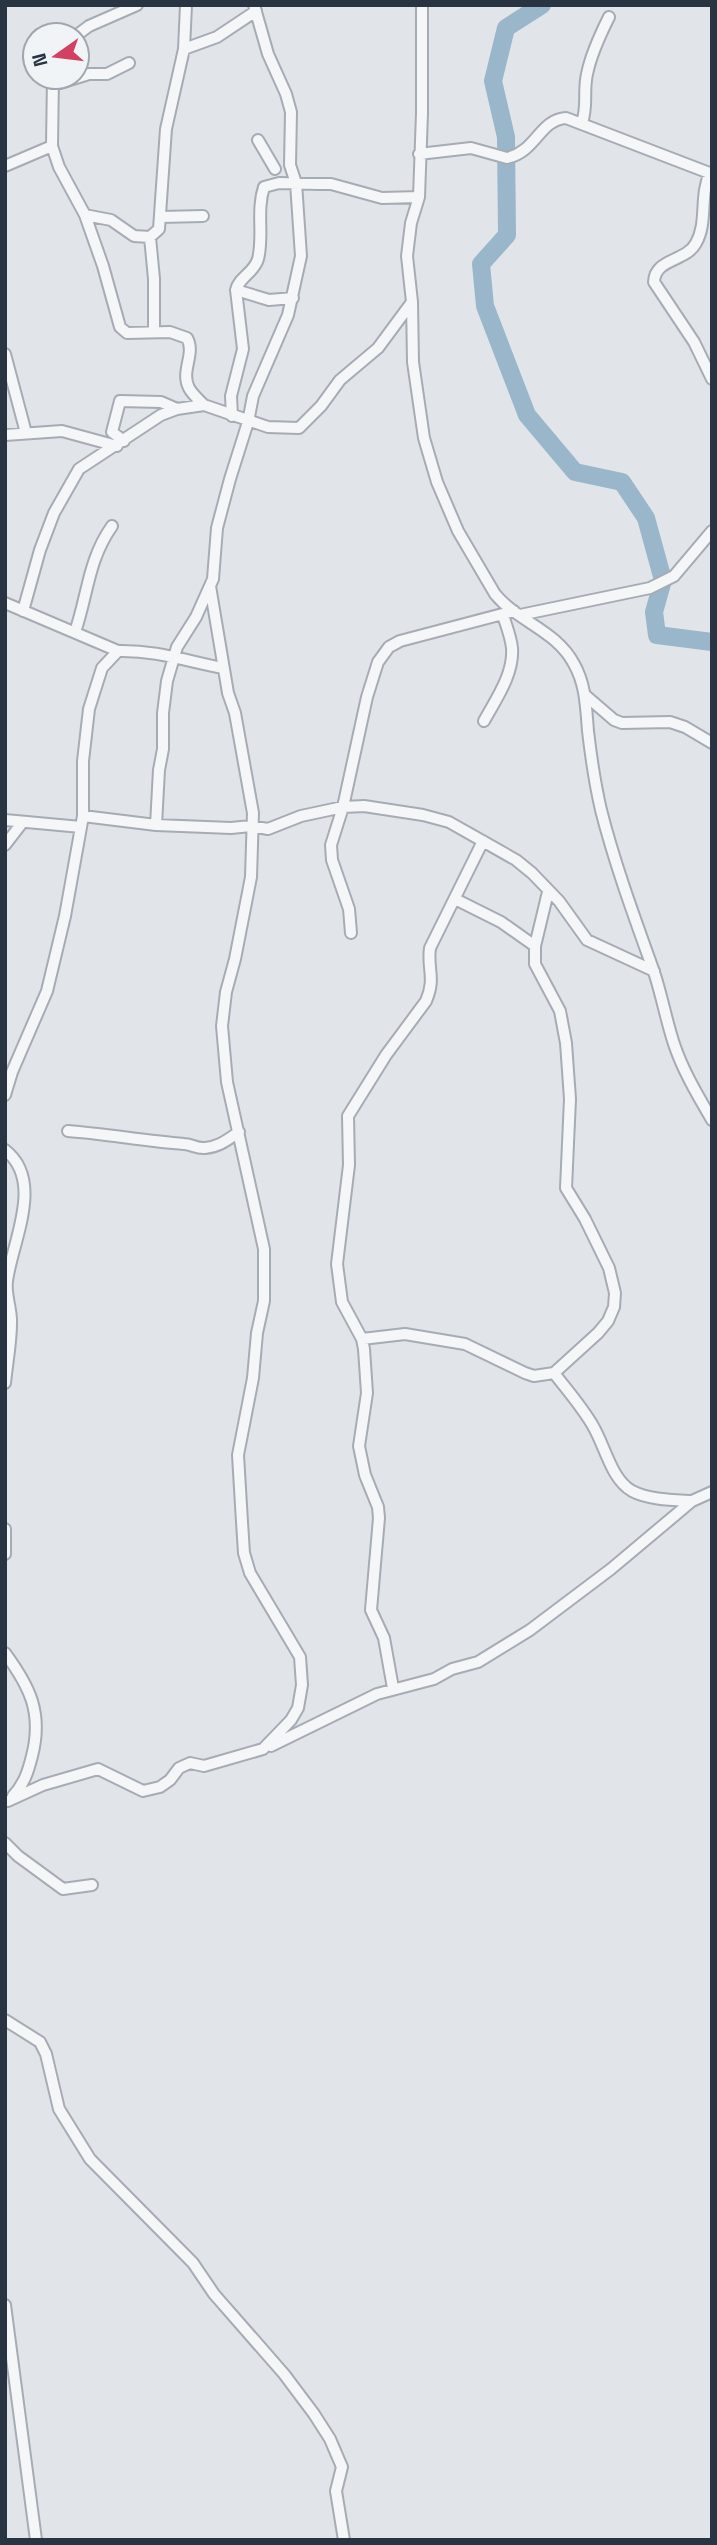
<svg xmlns="http://www.w3.org/2000/svg" width="717" height="2545" font-family="'Space Grotesk',sans-serif">
  <style>
    .lines { fill: none; stroke-linecap: round; stroke-linejoin: round }
    .river { stroke: #9ab6cb; stroke-width: 18 }
    .minor-casing { stroke: #a6acb4; stroke-width: 14 }
    .minor { stroke: #f4f6f8; stroke-width: 10 }
  </style>
  <rect width="100%" height="100%" fill="#e1e5ea"/>
  <g class="lines">
    <path class="river" d="M542 5 506 28 493 81 506 137 507 235 481 264 485 306 527 415 575 472 622 482 646 518 663 580 654 612 657 635 712 642"/>
    <g class="minor-casing">
      <path id="minor" d="M422 5V113L419 197 411 223 407 256 412 302 413 362 424 438 437 482 458 531 495 594C518 622 556 630 574 664 586 685 586 708 588 731 591 757 595 784 601 810 615 865 635 919 654 972 662 996 666 1020 674 1044 683 1071 698 1096 712 1120
        M77 35 89 26 137 5
        M184 49 217 37 256 11
        M53 80 60 83 89 74H107L129 63
        M582 123C588 105 583 91 587 74 591 54 600 35 609 17
        M258 140 275 169
        M52 146 59 167 85 215 103 266 120 327 127 333 170 332 187 338C196 354 180 371 189 388 192 394 199 400 204 405
        M419 154 471 148 507 158C537 151 539 120 566 118L712 174
        M5 166 52 146 53 77
        M710 173C699 196 708 222 696 243 686 262 655 258 654 282L694 342 712 379
        M85 215 111 220 134 236 150 237 159 229 166 129 184 49 186 5
        M161 217 203 216
        M150 237 154 279V332
        M236 290 269 300 293 298
        M5 354 26 433
        M232 416 231 396 243 349 236 290C239 277 254 273 258 259 264 236 256 211 264 187L279 183 319 184H331L382 198 419 197
        M5 435 62 431 117 446
        M124 441 112 432 120 401 161 402 177 409
        M5 603 118 651
        M23 611 40 550 54 513 79 469 161 415 177 409 204 405 268 427 299 428 321 406 340 380 378 348 412 302
        M520 615 650 588 674 576 712 531
        M75 632C88 594 88 560 112 526
        M585 695 614 720 622 723 670 722 685 727 712 743
        M484 721C496 699 514 674 512 648 511 637 506 625 503 615
        M83 816 156 825 231 828 251 826 268 829 301 816 343 807 364 806 423 815 449 822 516 860 532 873 559 901 587 940 654 971
        M5 820 81 827
        M156 825 159 770 163 749V713L167 681 177 647 196 617 213 579 217 528 230 479 248 422 253 396 288 315 301 256 296 183 290 165 291 112 286 94 268 54 254 5
        M5 845 22 823
        M455 899 501 922 535 946
        M351 933 349 909 332 860 331 845 343 807 367 697 378 662 389 647 400 641 514 611
        M5 1095 12 1072 47 991 65 916 83 816V761L89 709 102 668 118 651C156 650 186 661 223 668
        M68 1131C107 1134 145 1141 184 1144 191 1144 197 1149 205 1148 219 1147 227 1140 239 1132
        M5 1150C45 1181 12 1242 7 1281 5 1295 12 1310 11 1324 11 1343 7 1363 5 1383
        M362 1339 405 1334 465 1344 525 1373 534 1376 554 1373 598 1333 608 1321 614 1307 615 1293 609 1268 585 1219 566 1188 570 1099 566 1043 560 1011 535 964V946L548 892
        M554 1373C567 1390 582 1407 593 1426 605 1446 611 1479 632 1491 649 1500 674 1500 692 1501
        M5 1529V1554
        M5 1653C30 1687 43 1713 32 1756 28 1772 24 1784 13 1796
        M393 1688 384 1638 371 1610 379 1518 378 1507 365 1475 359 1446 367 1393 364 1349 362 1339 342 1302 337 1264 349 1165 348 1116 386 1055 426 1001C436 978 427 969 430 948L483 841
        M271 1746 377 1694 434 1679 452 1669 478 1662 530 1630 611 1569 692 1501 712 1492
        M8 1801 43 1785 98 1769 143 1791 160 1787 170 1780 179 1768 190 1763 204 1766 263 1749 291 1720 298 1708 302 1685 300 1657 250 1573 244 1553 242 1522 238 1455 253 1378 257 1333 264 1301V1249L227 1082 222 1026 226 992 235 959 251 877 253 813 235 713 228 693 210 586
        M5 1843 18 1856 63 1889 92 1885
        M5 2020 40 2042 46 2054 59 2109 90 2159 193 2263 214 2294 284 2374 314 2414 330 2439 342 2467 336 2491 344 2540
        M5 2305 36 2540"/>
    </g>
    <use href="#minor" class="minor"/>
  </g>
  <rect width="717" height="2545" fill="none" stroke="#283442" stroke-width="14"/>
  <g transform="translate(56 56) rotate(256)"><circle r="33" fill="#f0f4f7" stroke="#a0a7af" stroke-width="2"/>
  <path d="M0-5L12 26L0 18L-12 26Z" fill="#d34162"/>
  <text y="-10" font-size="19" font-weight="bold" text-anchor="middle" fill="#283442">N</text>
  </g>
</svg>
